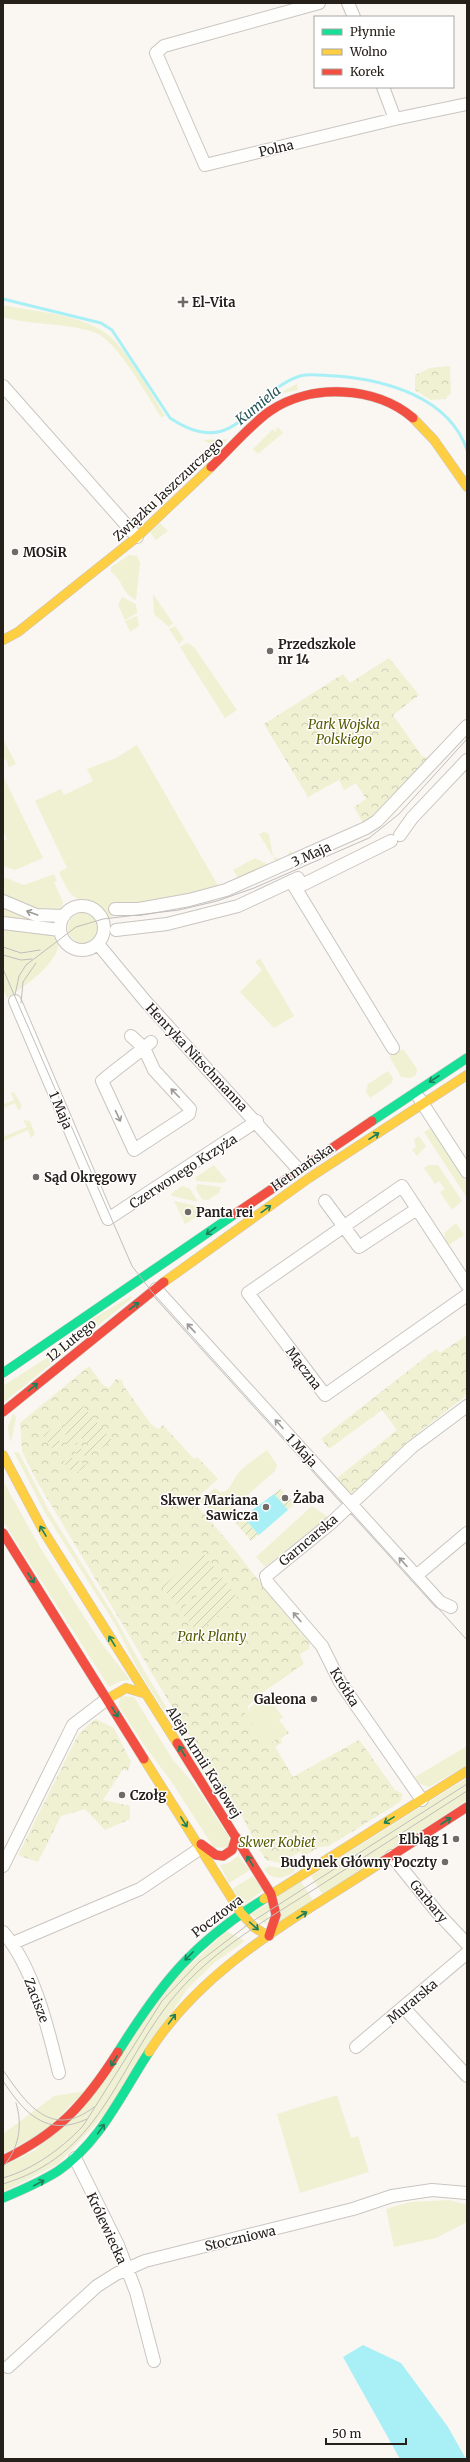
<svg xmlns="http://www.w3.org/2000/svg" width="470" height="2462" font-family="Merriweather,serif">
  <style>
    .grass { fill: #eff1d2 }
    .forest { fill: url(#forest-crowns) }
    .garden { fill: url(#garden-furrows) }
    .water { fill: #a9f0f6 }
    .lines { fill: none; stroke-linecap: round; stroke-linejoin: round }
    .stream { stroke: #a9f0f6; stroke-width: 3 }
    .street-casing { stroke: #cac5c0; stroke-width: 14 }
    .fast-casing { stroke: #cac5c0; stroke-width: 10 }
    .slow-casing { stroke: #cac5c0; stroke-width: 10 }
    .jam-casing { stroke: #cac5c0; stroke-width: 10 }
    .street { stroke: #fefefd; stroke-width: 12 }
    .fast { stroke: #16e098; stroke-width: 9 }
    .slow { stroke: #ffcf43; stroke-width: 9 }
    .jam { stroke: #f24e42; stroke-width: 9 }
    .tram { stroke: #bfbebc; stroke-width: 1 }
    .oneway { stroke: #9d9a97 }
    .oneway2 { stroke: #1e805a }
    .poi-dot { fill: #706b66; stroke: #fff; stroke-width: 1.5 }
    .labels { text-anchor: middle; stroke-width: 3; stroke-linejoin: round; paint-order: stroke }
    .street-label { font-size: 13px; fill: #26201b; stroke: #fff }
    .poi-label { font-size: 13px; font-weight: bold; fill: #26201b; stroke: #fff; text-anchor: start }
    .park-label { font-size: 13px; font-style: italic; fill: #565b00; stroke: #fff }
    .water-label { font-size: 14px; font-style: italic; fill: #265458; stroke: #fff }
  </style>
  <defs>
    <pattern id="forest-crowns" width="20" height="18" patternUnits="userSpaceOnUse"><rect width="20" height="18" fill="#eff1d2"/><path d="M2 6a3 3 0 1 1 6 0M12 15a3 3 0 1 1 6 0" fill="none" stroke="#cdceb4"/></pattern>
    <pattern id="garden-furrows" width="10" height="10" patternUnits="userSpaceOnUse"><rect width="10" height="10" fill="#eff1d2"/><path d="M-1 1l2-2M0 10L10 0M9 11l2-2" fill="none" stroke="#cdceb4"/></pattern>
  </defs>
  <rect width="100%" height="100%" fill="#faf6f2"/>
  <path class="grass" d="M3 305C35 312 72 313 101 330 126 344 150 392 165 416L161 417C148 397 117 341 96 333 67 322 33 326 3 317Z
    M297 384 298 390 278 394Z
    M278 427 283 433 258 454 253 449 273 429 275 432 277 430 276 428Z
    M225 439H228L218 448 203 440Z
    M160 523 168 531 156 540 150 532Z
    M129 555 137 556 140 563 136 600C121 593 124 581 111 572V567Z
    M153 594 173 623 169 627 154 614Z
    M122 597 136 604 137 613 125 620 118 605Z
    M137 616 139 626 130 632 125 621Z
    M175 626 184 639 179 644 169 629Z
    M187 643 194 647 237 710 225 718 180 647Z
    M3 739 16 764 9 767 6 759 3 760Z
    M137 745 224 896 178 908 108 917C98 900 91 906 76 898 68 894 63 880 59 872L67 868 35 801 61 789 64 795 93 781 87 769 116 758Z
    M3 776 43 858 15 870 3 866V841L7 839 3 831Z
    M264 832 269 834 273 857 282 860 288 855 290 850 295 858 276 862 259 834Z
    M255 858 269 865 240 881 233 870Z
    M54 874 57 881 54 882 63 902 61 911 46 913 3 896V877L24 885Z
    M3 907 38 919 55 922 56 924 3 919Z
    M68 928a15 15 0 1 1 30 0a15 15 0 1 1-30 0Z
    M3 926 55 935 59 942C57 966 25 985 7 998L3 989Z
    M260 958 294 1016 274 1028 240 992 262 970 255 962Z
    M398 1050H404L417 1069 416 1075 410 1078 401 1077 389 1056Z
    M388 1071 393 1078 392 1083 370 1098 366 1092 368 1084Z
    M14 1092 22 1106 19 1111 15 1103 3 1108V1105L14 1100 11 1093Z
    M23 1120 30 1121 35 1134 31 1138 28 1130 3 1141V1137L27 1127Z
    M431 1128 467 1183V1198L424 1132Z
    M419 1136 426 1146 417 1156 412 1150 416 1147 414 1139Z
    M214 1165 227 1181 222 1183 196 1181V1177Z
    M429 1165H438L462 1201 452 1210 440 1192 445 1189 439 1181 435 1184 424 1168Z
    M197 1184 221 1187 219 1193 208 1200 202 1199 196 1189Z
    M182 1186 190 1189 198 1202 172 1196 171 1194Z
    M174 1201 201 1207 198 1216 185 1224Z
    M456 1223 464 1235 447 1246 444 1233Z
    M131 1296 132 1298 3 1403V1386L59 1350 94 1318Z
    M13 1413 16 1417 12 1438 10 1442 8 1427Z
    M267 1450 277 1465 275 1471 223 1517 220 1518 199 1501 215 1488 220 1492C229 1493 231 1484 235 1478 239 1469 259 1456 267 1450Z
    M14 1452 19 1453 49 1511 116 1619 145 1672 215 1788 208 1781 137 1668 116 1626 44 1511Z
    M3 1481 41 1549 99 1640 130 1680 121 1681 109 1687 3 1521Z
    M312 1506 328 1517 265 1567 256 1557Z
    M302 1661 304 1664 263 1692 247 1707 251 1713 249 1708 266 1695 267 1697 271 1694 277 1697 279 1703 275 1707 283 1717 279 1720 289 1733 280 1739 282 1742 275 1747 293 1777 359 1740 372 1757 298 1790 237 1720 240 1702Z
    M120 1696 134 1697 173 1760 194 1784 229 1837V1847L214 1848 171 1781 144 1745 119 1706Z
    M467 1746V1765L429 1787 420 1784 415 1777Z
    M467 1778V1800L323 1895 311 1876Z
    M238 1856 250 1870 229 1883 220 1865 229 1863Z
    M293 1861 295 1872C283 1878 273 1882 264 1869L269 1866 280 1868Z
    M253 1876 263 1890 244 1905 232 1889Z
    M301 1882 314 1901 280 1924 278 1896Z
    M270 1903 266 1924 250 1914Z
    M226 1931 245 1941 214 1963 187 1989 106 2113 58 2164 3 2192V2166L36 2150 174 1980Z
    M85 2091 46 2130 3 2154V2134L54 2096Z
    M337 2095 351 2138 358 2136 369 2172 300 2193 277 2114Z
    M449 2200 467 2205V2222L436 2238 394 2247 386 2209 410 2202Z"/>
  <path class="forest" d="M450 366 451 393 445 399 431 400 415 390V375L430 368Z
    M389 658 419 695 393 715 422 756 435 760 438 766 389 819 369 834 354 807 366 799 356 783 344 790 339 780 308 797 264 724 343 674 350 683Z
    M467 1335V1392L463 1398 408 1441 352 1496 337 1478 397 1430 382 1410 329 1449 321 1439 436 1349 440 1353Z
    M89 1366 103 1385 109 1388 116 1379 122 1380 123 1385 151 1424 158 1429 163 1425 194 1459 197 1457 218 1479 191 1503 201 1510 235 1550 283 1612 288 1611 287 1615 292 1622 296 1620 302 1627 299 1631 310 1642 309 1649 300 1654 303 1664 240 1706 267 1746 288 1731 289 1733 280 1739 282 1742 275 1747 293 1777 359 1740 395 1790 403 1794 400 1802 329 1846 319 1847 304 1856 300 1852 280 1863 266 1860C250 1837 242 1807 220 1787L38 1483 22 1451 20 1423Z
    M96 1719 114 1728 131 1762 128 1771 123 1769 103 1800 130 1806V1819L105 1830 85 1809 61 1816 38 1862 18 1855 78 1735 91 1722Z"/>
  <path class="garden" d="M83 1406 112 1440 98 1451 96 1449 86 1456 77 1455 74 1448 77 1441 79 1449H85L88 1445 86 1440 76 1437 68 1446 65 1442 66 1418Z
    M60 1422H62L59 1443 52 1448 43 1436Z
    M71 1457 86 1465 74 1475 63 1462Z
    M281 1489 295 1504 287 1510 274 1494Z
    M244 1518 259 1535 251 1541 236 1523Z
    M202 1552 216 1570 176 1604 162 1587Z
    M221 1576 238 1598 200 1631H196L180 1610Z"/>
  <path class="water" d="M274 1494 288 1510 259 1535 243 1517Z
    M363 2345 401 2363 448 2427 466 2459H400L343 2357Z"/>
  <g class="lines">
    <path class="stream" d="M3 299 101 323 112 330 170 418C238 463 248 393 300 376 311 373 324 376 336 376 386 380 449 397 467 450"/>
    <g class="street-casing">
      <path id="street" d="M319 3 164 46 156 53 205 165 395 119 467 104
        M348 3 354 17
        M383 87 395 119
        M3 386 137 537
        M400 835 412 818 467 760
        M291 881 393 1048
        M302 885 391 841
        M3 901 36 915 64 916
        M60 928a22 22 0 1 1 44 0a22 22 0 1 1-44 0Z
        M115 909H139L189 900 226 890 366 828 377 821 467 726
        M3 923 60 930
        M116 930 167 924 238 906 298 878
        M98 944 146 1002 298 1169
        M15 1001 108 1219 257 1121
        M131 1036 144 1048 154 1070 190 1109 189 1114 134 1150 102 1081C118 1067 136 1055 151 1042
        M419 1098 467 1172
        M325 1201 359 1247 417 1209
        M467 1285 402 1186 248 1293 325 1395 467 1295
        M156 1289 440 1602 451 1607
        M416 1576 467 1533
        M422 1800 340 1682 322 1646 268 1583 266 1576 331 1523 412 1447 467 1406
        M392 1856 437 1912 467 1944
        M3 1866 73 1725 107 1699
        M3 1932C34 1968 48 2028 59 2073
        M13 1943 140 1889 201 1848
        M404 2008 467 2076
        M356 2047 467 1953
        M75 2158 118 2245 136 2292 154 2361
        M8 2367 97 2286 116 2274 145 2261 353 2209 392 2196 432 2190 467 2193"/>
    </g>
    <g class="fast-casing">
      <path id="fast" d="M372 1121 467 1058
        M3 1373 235 1214
        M118 2052C162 1982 193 1943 264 1899
        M3 2198C22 2190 41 2182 58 2171 100 2143 122 2093 149 2052"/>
    </g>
    <g class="slow-casing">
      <path id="slow" d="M413 418 434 440 467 487
        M3 640 18 632 137 537 211 467
        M164 1282 309 1178 467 1075
        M3 1455 44 1532 177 1743
        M107 1699 126 1688 146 1694
        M144 1759 241 1913 255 1928 269 1936
        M264 1899 467 1771
        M149 2052C205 1964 297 1918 382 1862"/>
    </g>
    <g class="jam-casing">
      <path id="jam" d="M211 467C228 451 251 424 270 411 311 383 376 386 413 418
        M235 1214 372 1121
        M3 1412 164 1282
        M3 1533 144 1759
        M177 1743 271 1894 276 1915 269 1936
        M201 1844 216 1855 223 1856 232 1850 236 1837
        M382 1862 467 1807
        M3 2160C59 2133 85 2104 118 2052"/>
    </g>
    <use href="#street" class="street"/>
    <use href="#fast" class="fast"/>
    <use href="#slow" class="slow"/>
    <use href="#jam" class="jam"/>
    <path class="tram" d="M3 947 21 953 40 950
      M3 955 21 960 32 959
      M3 969 132 1266 152 1292 467 1640
      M15 995 19 976 26 965 76 927 103 919 179 910 217 901 254 888 369 838 399 814 467 739
      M21 1003 23 982 36 963
      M3 2070C25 2102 51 2141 94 2107
      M3 2081C24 2113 47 2138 87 2119
      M3 2167C19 2148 23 2126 16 2103
      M3 2178C34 2169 61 2149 83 2126L162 2001 199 1962 250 1923 467 1784
      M3 2184C100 2155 114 2074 169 2003 206 1955 259 1924 310 1892 362 1858 415 1825 467 1791"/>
  </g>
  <defs><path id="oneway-shaft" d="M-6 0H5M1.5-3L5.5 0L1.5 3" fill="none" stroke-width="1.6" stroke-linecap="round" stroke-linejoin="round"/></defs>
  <g class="oneway">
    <use href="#oneway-shaft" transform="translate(32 913) rotate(-160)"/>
    <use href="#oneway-shaft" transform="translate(175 1093) rotate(-134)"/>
    <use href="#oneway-shaft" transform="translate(118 1116) rotate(65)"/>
    <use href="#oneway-shaft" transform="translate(191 1328) rotate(-133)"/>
    <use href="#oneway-shaft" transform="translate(279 1424) rotate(-132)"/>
    <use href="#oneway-shaft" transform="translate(403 1562) rotate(-132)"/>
    <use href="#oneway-shaft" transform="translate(297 1617) rotate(-130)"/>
  </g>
  <g class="oneway2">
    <use href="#oneway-shaft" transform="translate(434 1079) rotate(147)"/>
    <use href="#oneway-shaft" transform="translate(374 1136) rotate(-33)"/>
    <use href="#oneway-shaft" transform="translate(266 1209) rotate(-36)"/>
    <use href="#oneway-shaft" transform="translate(211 1231) rotate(144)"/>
    <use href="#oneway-shaft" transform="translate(134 1306) rotate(-37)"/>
    <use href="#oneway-shaft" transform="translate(33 1387) rotate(-39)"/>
    <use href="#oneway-shaft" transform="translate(43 1531) rotate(-121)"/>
    <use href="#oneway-shaft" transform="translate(31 1578) rotate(58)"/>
    <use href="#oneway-shaft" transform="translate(112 1641) rotate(-122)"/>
    <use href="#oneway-shaft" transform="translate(115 1712) rotate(58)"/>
    <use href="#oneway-shaft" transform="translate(182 1751) rotate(-122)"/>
    <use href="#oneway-shaft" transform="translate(389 1820) rotate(148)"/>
    <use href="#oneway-shaft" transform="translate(446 1821) rotate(-33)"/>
    <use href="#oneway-shaft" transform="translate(184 1822) rotate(58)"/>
    <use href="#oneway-shaft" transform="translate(250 1861) rotate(-122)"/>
    <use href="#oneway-shaft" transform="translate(302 1915) rotate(-33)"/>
    <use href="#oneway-shaft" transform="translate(254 1926) rotate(42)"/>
    <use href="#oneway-shaft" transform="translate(189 1956) rotate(135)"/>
    <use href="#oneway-shaft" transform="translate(172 2019) rotate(-54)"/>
    <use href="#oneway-shaft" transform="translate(114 2061) rotate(121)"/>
    <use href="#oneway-shaft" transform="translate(101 2129) rotate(-55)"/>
    <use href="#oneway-shaft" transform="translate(39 2183) rotate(-28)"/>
  </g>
  <g class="poi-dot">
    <path d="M181 296h4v4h4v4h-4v4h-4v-4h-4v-4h4z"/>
    <circle cx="15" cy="552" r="4"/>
    <circle cx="270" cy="651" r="4"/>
    <circle cx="36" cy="1177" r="4"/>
    <circle cx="188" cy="1212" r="4"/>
    <circle cx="285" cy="1498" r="4"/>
    <circle cx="266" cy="1507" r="4"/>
    <circle cx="314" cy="1699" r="4"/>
    <circle cx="122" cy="1795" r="4"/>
    <circle cx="456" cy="1839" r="4"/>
    <circle cx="445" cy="1862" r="4"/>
  </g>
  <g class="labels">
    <g class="street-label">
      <text transform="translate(276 148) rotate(-13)" y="5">Polna</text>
      <text transform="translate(168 489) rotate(-43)" y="5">Związku Jaszczurczego</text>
      <text transform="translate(311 854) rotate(-24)" y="5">3 Maja</text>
      <text transform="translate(197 1057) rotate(47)" y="5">Henryka Nitschmanna</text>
      <text transform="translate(61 1110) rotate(67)" y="5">1 Maja</text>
      <text transform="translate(302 1167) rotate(-35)" y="5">Hetmańska</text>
      <text transform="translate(183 1171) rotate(-33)" y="5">Czerwonego Krzyża</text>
      <text transform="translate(71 1340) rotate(-39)" y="5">12 Lutego</text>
      <text transform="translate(304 1368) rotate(53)" y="5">Mączna</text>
      <text transform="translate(302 1450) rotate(48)" y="5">1 Maja</text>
      <text transform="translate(308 1540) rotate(-40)" y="5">Garncarska</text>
      <text transform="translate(345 1687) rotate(58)" y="5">Krótka</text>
      <text transform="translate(204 1762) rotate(58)" y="5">Aleja Armii Krajowej</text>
      <text transform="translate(429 1901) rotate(50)" y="5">Garbary</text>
      <text transform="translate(217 1916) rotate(-37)" y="5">Pocztowa</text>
      <text transform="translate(37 2000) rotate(69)" y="5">Zacisze</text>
      <text transform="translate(412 2001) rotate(-40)" y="5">Murarska</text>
      <text transform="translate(107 2228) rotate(65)" y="5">Królewiecka</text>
      <text transform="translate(240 2238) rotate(-13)" y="5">Stoczniowa</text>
    </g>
    <g class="poi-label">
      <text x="192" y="307">El-Vita</text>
      <text x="23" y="557">MOSiR</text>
      <text x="278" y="649">Przedszkole<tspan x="278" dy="15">nr 14</tspan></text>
      <text x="44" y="1182">Sąd Okręgowy</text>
      <text x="196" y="1217">Panta rei</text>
      <text x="293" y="1503">Żaba</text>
      <text x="258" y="1505" text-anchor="end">Skwer Mariana<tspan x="258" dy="15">Sawicza</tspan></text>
      <text x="306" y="1704" text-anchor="end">Galeona</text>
      <text x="130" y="1800">Czołg</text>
      <text x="448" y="1844" text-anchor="end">Elbląg 1</text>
      <text x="437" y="1867" text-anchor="end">Budynek Główny Poczty</text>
    </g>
    <g class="park-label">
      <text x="344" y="729">Park Wojska<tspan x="344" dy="15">Polskiego</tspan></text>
      <text x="212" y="1641">Park Planty</text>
      <text x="277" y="1847">Skwer Kobiet</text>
    </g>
    <g class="water-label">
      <text transform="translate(258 405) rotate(-39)" y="5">Kumiela</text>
    </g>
  </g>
  <rect width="470" height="2462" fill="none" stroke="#26201b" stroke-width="8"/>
  <rect x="314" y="16" width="140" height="72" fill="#ffffff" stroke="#a8a6a4"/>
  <rect x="322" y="29" width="20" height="6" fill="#16e098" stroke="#a8a6a4"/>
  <text x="350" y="36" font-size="12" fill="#26201b">Płynnie</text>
  <rect x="322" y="49" width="20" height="6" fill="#ffcf43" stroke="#a8a6a4"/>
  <text x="350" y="56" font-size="12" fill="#26201b">Wolno</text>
  <rect x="322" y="69" width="20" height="6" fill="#f24e42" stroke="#a8a6a4"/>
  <text x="350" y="76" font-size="12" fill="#26201b">Korek</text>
  <path d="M326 2438v6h80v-6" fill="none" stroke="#26201b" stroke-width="2"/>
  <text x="332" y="2438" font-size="12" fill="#26201b" stroke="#ffffff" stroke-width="3" paint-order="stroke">50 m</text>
</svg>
